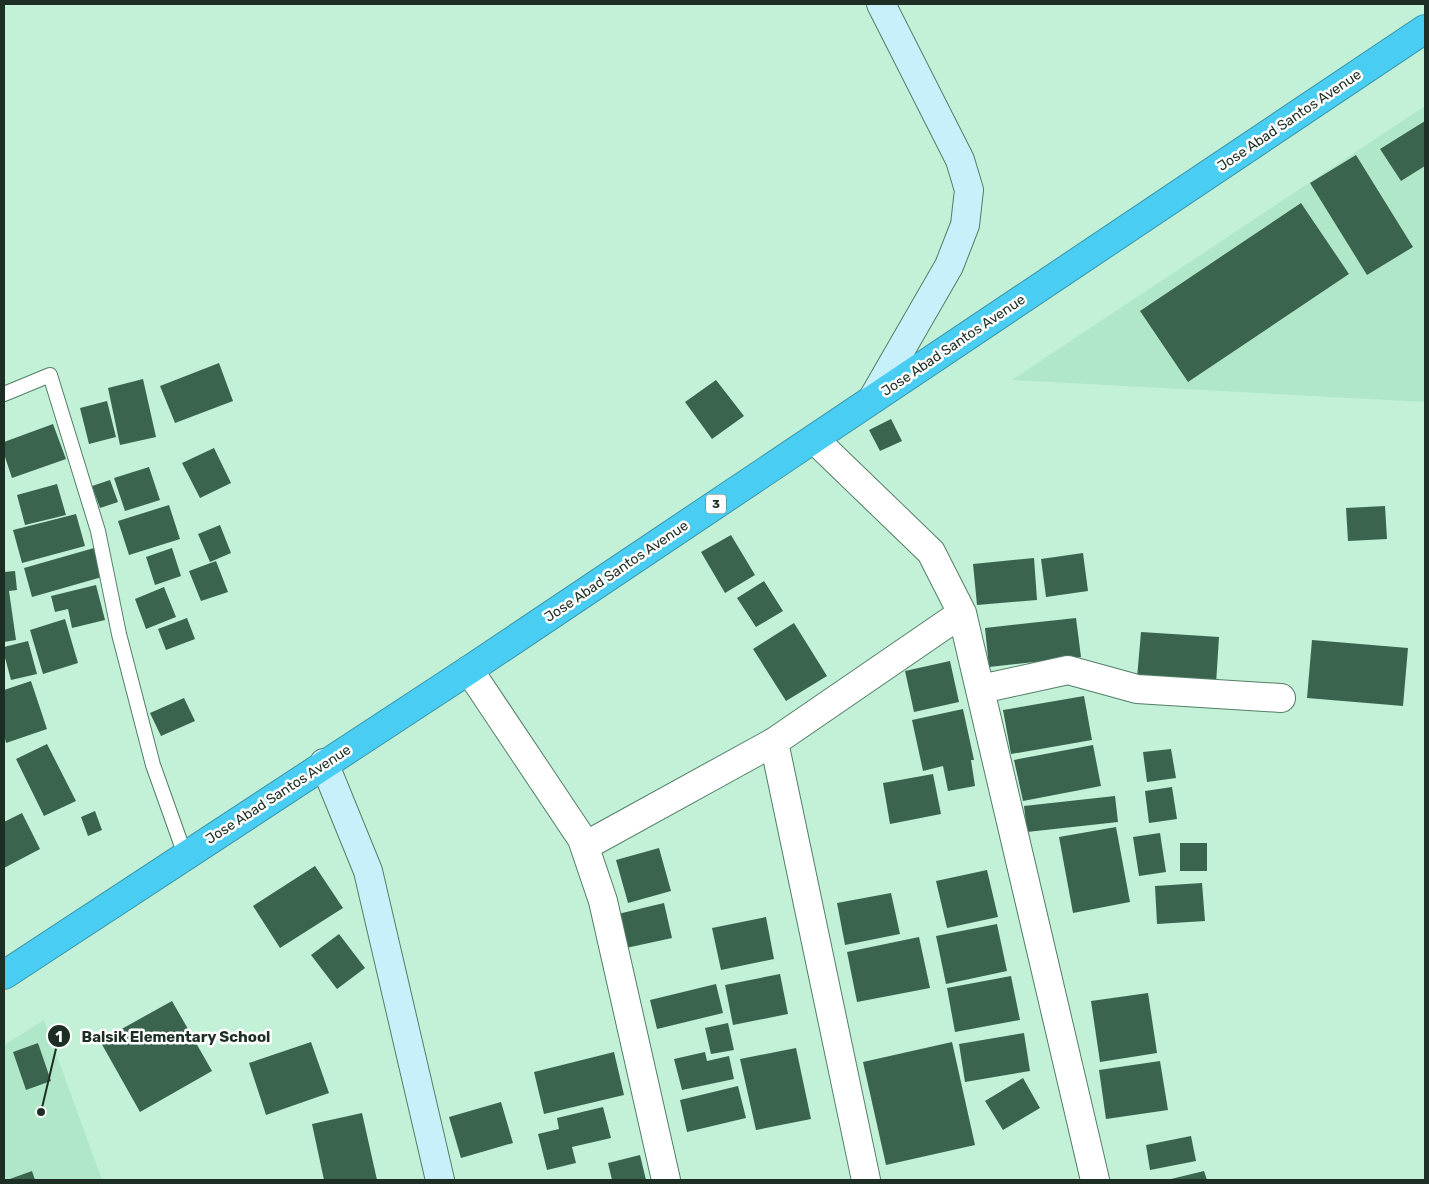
<svg xmlns="http://www.w3.org/2000/svg" width="1429" height="1184" font-family="Rubik,sans-serif">
  <style>
    .built { fill: #b0e7c9 }
    .building { fill: #3a644e }
    .lines { fill: none; stroke-linecap: round; stroke-linejoin: round }
    .lane-casing { stroke: #537e67; stroke-width: 16 }
    .street-casing { stroke: #537e67; stroke-width: 30 }
    .secondary-casing { stroke: #537e67; stroke-width: 30 }
    .highway-casing { stroke: #3a96aa; stroke-width: 30 }
    .lane { stroke: #fff; stroke-width: 14 }
    .street { stroke: #fff; stroke-width: 28 }
    .secondary { stroke: #c8f0fb; stroke-width: 28 }
    .highway { stroke: #49cdf2; stroke-width: 28 }
    .labels { text-anchor: middle; stroke-width: 5; stroke-linejoin: round; paint-order: stroke }
    .shield { fill: #fff; stroke: #616d66; stroke-width: 1 }
    .shield-label { font-size: 12px; font-weight: bold; fill: #1d2f25 }
    .street-label { font-size: 14px; fill: #1d2f25; stroke: #fff }
    .leader { fill: none; stroke: #1d2f25; stroke-width: 2 }
    .callout-dot { fill: #1d2f25; stroke: #fff; stroke-width: 2 }
    .mark-label { font-size: 15px; text-anchor: middle; font-weight: bold; fill: #fff }
    .callout-label { font-size: 15px; text-anchor: middle; font-weight: bold; fill: #1d2f25; stroke: #fff; stroke-width: 5; stroke-linejoin: round; paint-order: stroke }
  </style>
  <rect width="100%" height="100%" fill="#c2f1d7"/>
  <path class="built" d="M1425 106V402L1012 380Z
    M44 1020 102 1180H4V1045Z"/>
  <path class="building" d="M1425 121V166L1401 181 1380 149Z
    M1356 155 1413 247 1367 275 1310 183Z
    M1301 203 1349 274 1188 382 1140 311Z
    M219 363 233 401 175 423 160 386Z
    M143 379 156 437 120 445 108 388Z
    M716 380 744 416 712 439 685 402Z
    M107 401 116 437 89 444 80 408Z
    M891 419 902 441 880 451 869 430Z
    M53 424 66 459 12 478 4 454V442Z
    M214 448 231 483 200 498 182 463Z
    M149 467 160 500 125 511 114 478Z
    M110 480 118 502 100 508 92 486Z
    M57 484 66 515 25 525 17 495Z
    M169 505 180 539 129 555 118 521Z
    M1385 506 1387 539 1348 541 1346 508Z
    M76 514 85 546 22 563 13 530Z
    M220 525 231 553 210 562 198 534Z
    M731 535 755 575 725 593 701 552Z
    M94 548 102 577 32 597 24 568Z
    M172 548 181 576 155 585 146 557Z
    M1083 553 1088 591 1046 597 1041 559Z
    M1034 558 1037 600 977 605 973 564Z
    M216 561 228 592 201 601 189 571Z
    M15 571 17 590 9 591 16 640 4 642V572Z
    M764 581 783 611 756 627 737 598Z
    M96 585 105 620 72 628 68 609 55 612 51 596Z
    M164 587 176 617 146 629 135 599Z
    M187 618 195 639 166 650 158 629Z
    M1076 618 1081 657 989 667 985 628Z
    M65 619 78 663 43 674 30 630Z
    M794 623 827 676 786 701 753 649Z
    M1141 632 1219 637 1216 684 1137 678Z
    M1312 640 1408 648 1403 706 1307 698Z
    M28 641 37 674 11 680 4 654V647Z
    M950 661 959 702 914 712 905 671Z
    M31 681 47 729 6 743 4 734V690Z
    M1084 696 1092 740 1011 754 1003 710Z
    M184 698 195 721 161 736 150 713Z
    M963 709 974 760H971L975 786 948 791 943 766 923 771 912 720Z
    M47 744 76 801 44 816 16 759Z
    M1093 745 1101 786 1023 801 1014 760Z
    M1171 749 1176 778 1147 782 1143 752Z
    M933 774 941 814 890 824 883 783Z
    M1172 787 1177 819 1149 823 1145 791Z
    M1115 796 1118 822 1027 832 1024 806Z
    M95 811 102 830 88 836 81 817Z
    M22 813 40 849 4 868V822Z
    M1116 827 1130 902 1073 913 1059 837Z
    M1160 833 1166 872 1139 876 1133 837Z
    M1180 843H1207V871H1180Z
    M659 848 671 891 628 903 616 860Z
    M315 866 343 908 280 948 253 906Z
    M987 870 998 917 947 928 936 881Z
    M1202 883 1205 921 1157 924 1155 886Z
    M891 893 900 934 845 945 837 903Z
    M664 903 672 938 626 948 618 914Z
    M766 917 774 959 721 970 712 928Z
    M997 924 1007 971 946 984 936 936Z
    M339 934 365 968 337 989 311 955Z
    M919 937 930 988 857 1002 847 952Z
    M780 974 788 1014 733 1025 725 985Z
    M1011 976 1020 1020 955 1032 947 988Z
    M716 984 723 1013 657 1029 650 1000Z
    M1148 993 1157 1053 1100 1062 1091 1001Z
    M172 1001 212 1071 140 1112 100 1041Z
    M728 1023 734 1050 711 1054 705 1028Z
    M1024 1033 1030 1071 965 1082 959 1044Z
    M311 1042 329 1093 266 1115 249 1063Z
    M952 1042 975 1145 886 1165 863 1062Z
    M38 1043 51 1081 26 1090 13 1052Z
    M796 1048 811 1119 756 1130 740 1059Z
    M614 1052 624 1095 544 1114 534 1072Z
    M705 1052 707 1061 729 1056 734 1079 682 1090 674 1059Z
    M1160 1061 1168 1110 1106 1119 1099 1070Z
    M1023 1078 1040 1108 1003 1130 985 1101Z
    M738 1086 746 1118 687 1132 680 1100Z
    M501 1102 513 1143 461 1158 449 1117Z
    M603 1107 611 1138 572 1147 576 1163 547 1170 538 1134 559 1129 557 1118Z
    M362 1113 377 1180H324L312 1124Z
    M1191 1136 1196 1161 1150 1170 1146 1145Z
    M640 1155 646 1180H612L608 1163Z
    M32 1171 35 1180H7Z
    M1204 1171 1207 1180H1167Z"/>
  <g class="lines">
    <g class="lane-casing">
      <path id="lane" d="M4 394 50 375 98 531 119 634 153 765 185 855"/>
    </g>
    <g class="street-casing">
      <path id="street" d="M814 439 931 552 962 613 1095 1180
        M469 670 582 839 603 901 666 1180
        M981 689 1068 670 1137 689 1281 698
        M774 742 866 1180
        M585 846 774 742 962 613"/>
    </g>
    <g class="secondary-casing">
      <path id="secondary" d="M873 398 949 266 965 225 969 190 960 160 881 4
        M324 763 368 871 440 1180"/>
    </g>
    <g class="highway-casing">
      <path id="highway" d="M4 975 469 670 1425 29"/>
    </g>
    <use href="#lane" class="lane"/>
    <use href="#street" class="street"/>
    <use href="#secondary" class="secondary"/>
    <use href="#highway" class="highway"/>
  </g>
  <g class="labels">
    <rect class="shield" x="706" y="494.5" width="20" height="19" rx="4"/>
    <g class="shield-label">
      <text x="716" y="508">3</text>
    </g>
    <g class="street-label">
      <text transform="translate(1289 120) rotate(-34)" y="5">Jose Abad Santos Avenue</text>
      <text transform="translate(953 345) rotate(-34)" y="5">Jose Abad Santos Avenue</text>
      <text transform="translate(616 571) rotate(-34)" y="5">Jose Abad Santos Avenue</text>
      <text transform="translate(278 794) rotate(-33)" y="5">Jose Abad Santos Avenue</text>
    </g>
  </g>
  <path class="leader" d="M41 1112L59 1036"/>
  <g class="callout-dot">
    <circle cx="41" cy="1112" r="5"/>
    <circle cx="59" cy="1036" r="12"/>
  </g>
  <g class="mark-label">
    <text x="59" y="1042">1</text>
  </g>
  <g class="callout-label">
    <text x="176" y="1042">Balsik Elementary School</text>
  </g>
  <rect width="1429" height="1184" fill="none" stroke="#1d2f25" stroke-width="10"/>
</svg>
